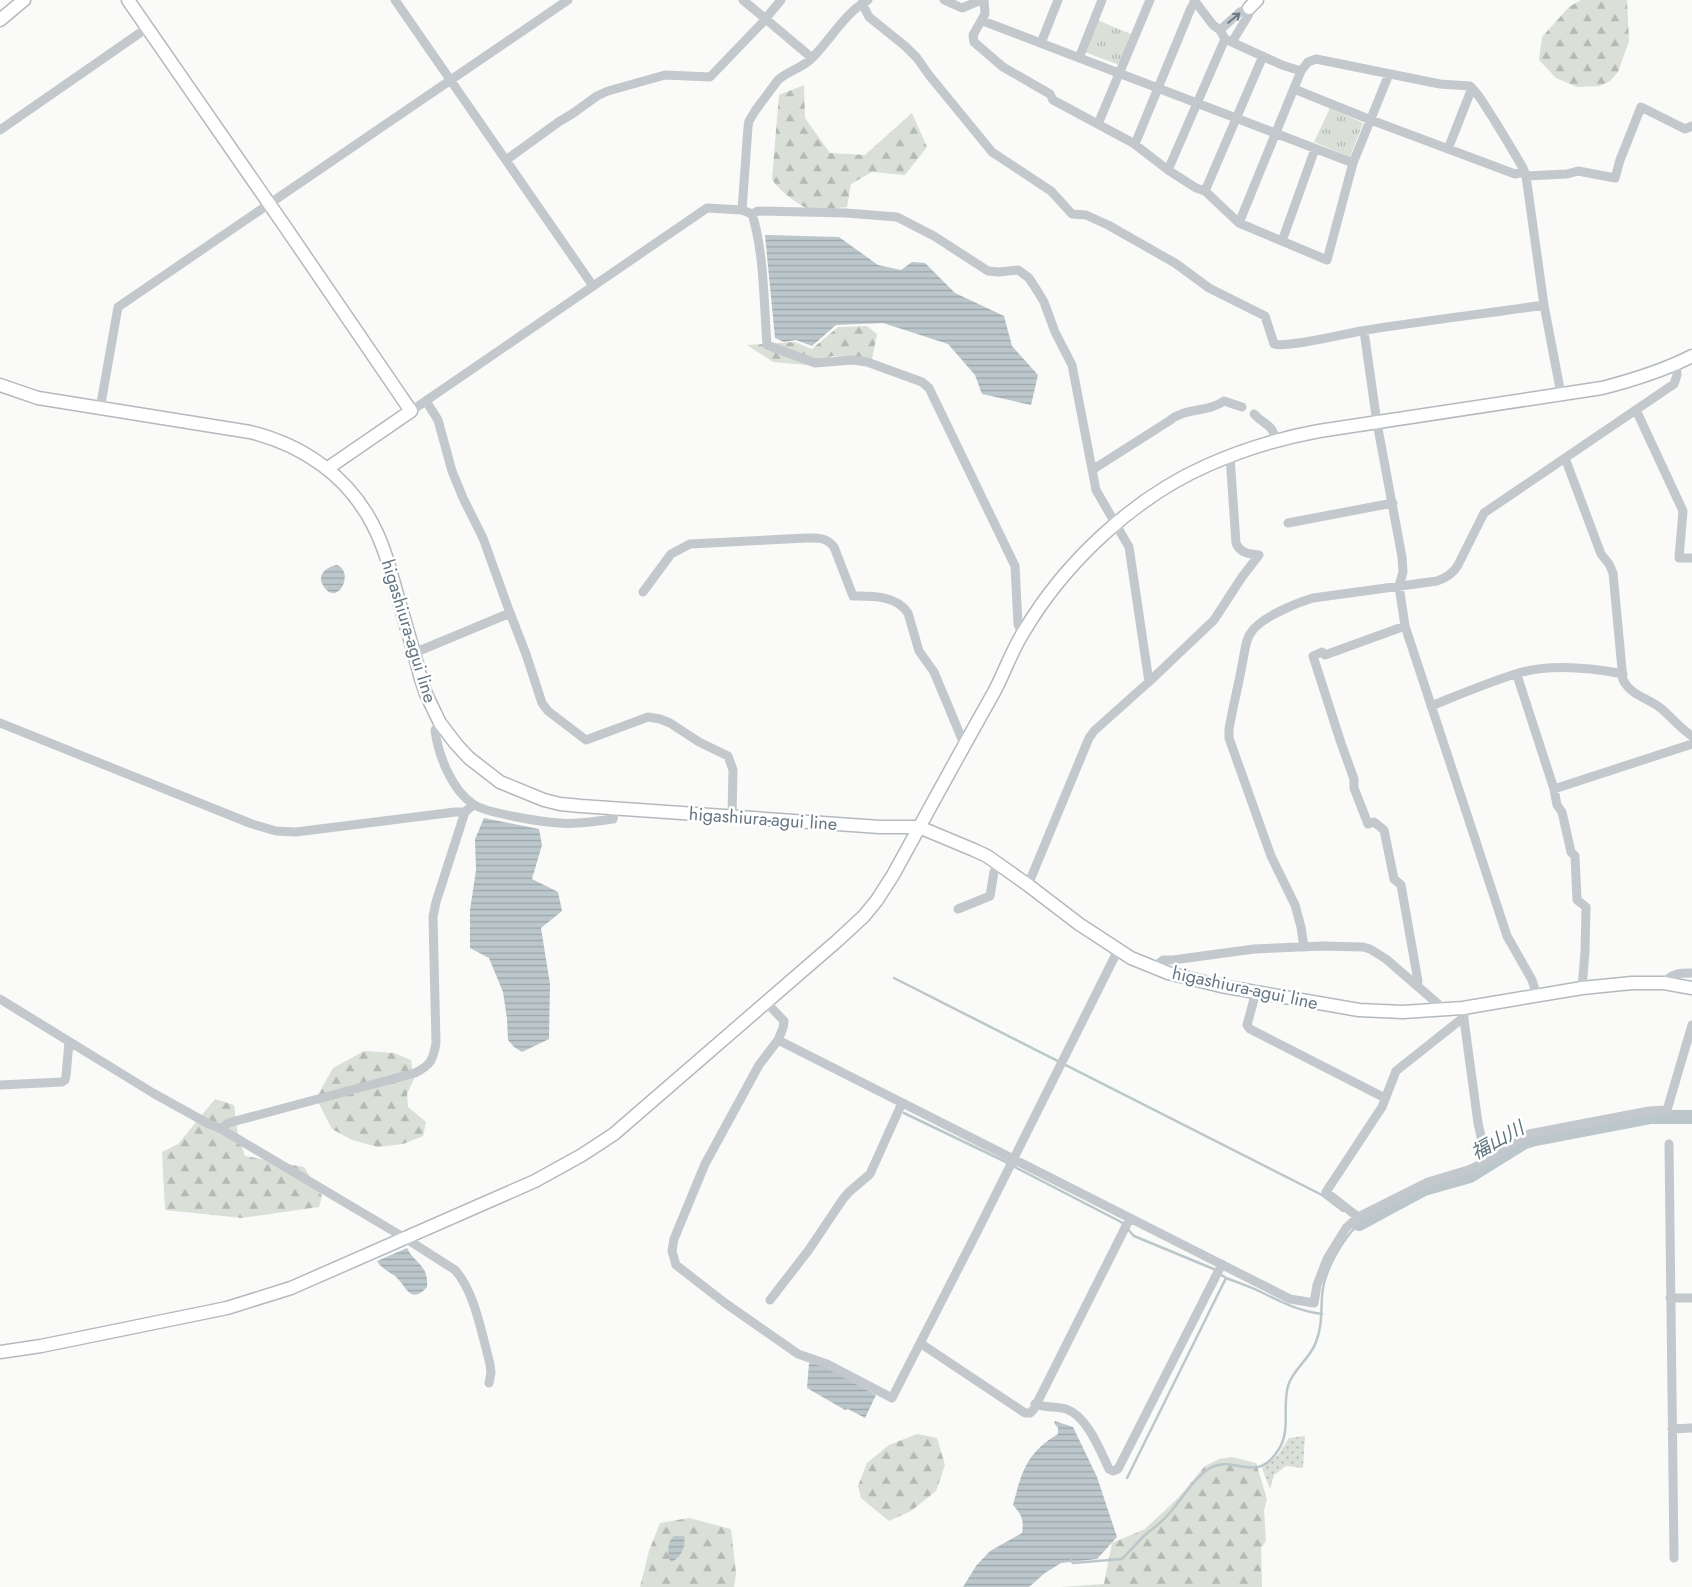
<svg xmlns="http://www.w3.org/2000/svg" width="1692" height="1587" font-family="Jost,'Noto Sans JP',sans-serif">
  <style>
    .grass { fill: url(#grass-dots) }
    .forest { fill: url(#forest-firs) }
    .park { fill: url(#park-tufts) }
    .water { fill: url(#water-rules) }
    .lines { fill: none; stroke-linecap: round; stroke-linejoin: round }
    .stream { stroke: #bbc7cb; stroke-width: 2.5 }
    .river { stroke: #bbc7cb; stroke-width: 14 }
    .secondary-casing { stroke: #b3babf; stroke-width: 15 }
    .street { stroke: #c3c8cc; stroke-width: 9 }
    .secondary { stroke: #fff; stroke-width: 12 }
    .oneway { stroke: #6a7a87 }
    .labels { text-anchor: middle; stroke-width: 5; stroke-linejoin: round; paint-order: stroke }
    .street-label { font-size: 18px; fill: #657683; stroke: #fff }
    .water-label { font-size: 19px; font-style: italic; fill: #60757c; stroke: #fff }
  </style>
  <defs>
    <pattern id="grass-dots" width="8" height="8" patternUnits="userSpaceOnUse" patternTransform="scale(1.25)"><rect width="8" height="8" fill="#dadfd7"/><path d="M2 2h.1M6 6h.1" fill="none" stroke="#b4b9b4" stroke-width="1.8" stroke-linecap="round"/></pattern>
    <pattern id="forest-firs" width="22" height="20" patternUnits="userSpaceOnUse" patternTransform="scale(1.25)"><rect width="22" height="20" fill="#dadfd7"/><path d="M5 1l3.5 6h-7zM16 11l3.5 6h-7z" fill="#b4b9b4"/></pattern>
    <pattern id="park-tufts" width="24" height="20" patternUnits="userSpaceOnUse" patternTransform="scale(1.25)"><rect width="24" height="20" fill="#dadfd7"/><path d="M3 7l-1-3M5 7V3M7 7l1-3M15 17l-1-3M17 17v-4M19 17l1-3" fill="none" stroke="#b4b9b4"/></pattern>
    <pattern id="water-rules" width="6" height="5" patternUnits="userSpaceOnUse" patternTransform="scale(1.25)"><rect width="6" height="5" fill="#bbc7cb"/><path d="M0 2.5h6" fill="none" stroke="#9ca6aa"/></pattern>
  </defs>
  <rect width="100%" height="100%" fill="#fafaf8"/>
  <path class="grass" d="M1305 1436 1303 1468 1286 1466 1274 1475 1270 1489 1262 1468 1278 1455 1289 1438Z"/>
  <path class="forest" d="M1581 0H1627L1629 41 1618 72 1610 81 1600 86 1577 87 1556 78 1539 60 1542 37 1569 7Z
    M804 85 805 118 830 153 865 155 912 113 927 147 905 175 872 172 851 184 847 207C836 208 822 211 811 209 801 208 776 188 772 179L779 95Z
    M867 326 877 334 872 359 832 356 807 365 773 362 747 345 795 342 812 349 838 327Z
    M364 1051 394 1053 411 1060 414 1079 407 1094 408 1107 426 1122 423 1136 403 1144 378 1147 352 1140 332 1129 316 1098 333 1068Z
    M215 1099 234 1105 238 1136 245 1156 304 1167 322 1196 319 1207 242 1218 165 1210 162 1152 178 1144Z
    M917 1434 937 1438 945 1465 936 1491 911 1511 889 1521 861 1498 858 1486 867 1463 889 1445Z
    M1232 1457 1256 1463 1267 1499 1264 1511 1266 1541 1261 1548 1262 1587H1060L1104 1584 1112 1543 1145 1529 1178 1498 1205 1466 1219 1459Z
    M689 1518 731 1529 736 1573 734 1587H640L649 1551 660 1523Z"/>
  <path class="park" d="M1097 20 1131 34 1119 65 1085 52Z
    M1330 108 1363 123 1350 157 1314 142Z"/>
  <path class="water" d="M765 235 839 237 878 265 901 270 912 262 925 263 955 293 1004 316 1012 346 1038 375 1031 405 982 394 975 375 948 344 883 323 836 325 812 346 796 340 784 342 775 338Z
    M337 565C355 572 338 607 324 587 316 576 325 567 337 565Z
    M484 818 539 829 542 845 532 879 558 892 562 911 541 928 550 984 549 1039 522 1052 514 1047 508 1040 507 1019 503 992 489 958 470 948V910L476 870 475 839Z
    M407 1248C415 1264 429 1265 427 1287 410 1306 406 1285 395 1276 388 1271 381 1268 377 1261Z
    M809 1363 822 1365 876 1395 865 1418 848 1409 845 1410 807 1388Z
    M1055 1421 1073 1427 1097 1477 1117 1537 1097 1559 1061 1563 1045 1573 1029 1587H963L976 1566 990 1551 1022 1533C1024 1520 1022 1515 1013 1505 1022 1472 1026 1453 1058 1434V1428L1054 1423Z
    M674 1536H684C686 1547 681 1558 671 1562 667 1556 667 1541 674 1536Z"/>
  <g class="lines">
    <path class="stream" d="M894 978 1322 1195 1343 1211
      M904 1113 1008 1163
      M1013 1166 1121 1222 1134 1236 1216 1270
      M1220 1274 1226 1278
      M1127 1478 1226 1278C1239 1283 1251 1287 1263 1293 1283 1303 1299 1311 1322 1314
      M1071 1560 1073 1563 1122 1559C1129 1552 1136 1544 1143 1537 1150 1530 1159 1525 1166 1517 1179 1504 1196 1474 1212 1467 1236 1456 1257 1485 1279 1449 1291 1430 1282 1407 1288 1386 1293 1369 1310 1359 1316 1342 1322 1327 1321 1313 1322 1297 1323 1273 1341 1240 1359 1224L1357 1222"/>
    <path class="river" d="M1359 1224 1424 1189 1470 1176 1525 1142 1535 1139 1650 1117H1692"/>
    <g class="secondary-casing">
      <path id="secondary" d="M128 0 286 228 411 411 328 468
        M1249 8 1257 0
        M0 20 24 0
        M0 385 38 398 63 402 250 432C303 445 348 476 373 525 385 548 391 573 398 598 406 625 414 652 421 679L426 694 440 723 456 744 469 758 500 782 544 800 560 804 581 806 880 827H919L974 850 987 856 1028 885 1079 924 1131 958 1168 973 1221 986 1359 1010 1403 1012 1463 1008 1582 988 1632 983H1664L1692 988
        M0 1352 41 1346 227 1308 291 1288 535 1181 582 1155 614 1134 837 941 864 916 877 900 893 875C926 815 959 754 993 694 1004 674 1011 652 1023 633 1064 563 1133 498 1208 465 1244 449 1281 438 1319 431L1602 388C1633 380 1663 371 1692 356"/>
    </g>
    <path class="street" d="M395 0 593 286
      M743 0 812 58
      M944 0 962 8 981 0
      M984 0 985 14 973 35 974 42 1003 67 1050 94 1053 100 1133 143 1168 170 1196 188 1205 191 1239 223 1327 260 1353 163 1389 74
      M1194 0 1213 25 1220 30 1225 39 1282 65 1301 71 1308 62 1316 59 1440 84 1470 86C1482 98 1484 105 1493 118 1503 134 1513 151 1523 168L1526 176 1544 305 1561 394
      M862 3 869 17 905 46 917 58 929 75 992 152 1051 191 1072 214 1086 215 1108 225 1175 263 1209 288 1265 316 1274 344C1287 348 1344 334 1361 331 1422 321 1483 314 1544 305
      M983 21 1353 163
      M1220 30 1240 12 1249 8
      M1232 42 1249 14V8
      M1041 43 1058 0
      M1079 58 1102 0
      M1294 89 1371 120 1515 174 1524 172
      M1098 124 1150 0
      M0 130 147 28
      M1135 144 1191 8 1195 2
      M1448 149 1472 88
      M506 160 560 121 572 114 597 96 608 91 665 75 710 77 761 24 781 0
      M1168 170 1225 39
      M1526 176 1567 174 1578 171 1615 178 1620 160 1641 107 1685 129 1692 126
      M1205 191 1263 56
      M742 210 748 127 749 121 755 111 778 80C788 71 802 68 811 59 831 40 843 14 868 0
      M752 214C764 251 764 305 767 345L815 363 853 360 867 362 922 382 929 388 1015 566 1018 624 1022 634
      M1239 223 1301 71
      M1282 241 1315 149
      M1364 331 1377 423 1402 557 1403 572 1399 586 1405 626 1507 936 1532 980 1537 996
      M426 401 438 420 452 471 463 498 483 538 510 613 526 654 542 703 548 711 586 740 648 717 660 719 670 723 699 742 728 756 733 770 732 816
      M100 409 118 307 568 0
      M1636 410 1683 511 1679 558H1692
      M411 411 707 208 742 210 752 214 758 211 846 213 897 217 934 236 988 271 999 272 1018 270 1029 278 1038 292 1044 302 1055 332 1072 365 1096 490 1129 547 1149 682
      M1254 414C1265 426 1271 422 1276 440
      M1565 458 1601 554 1609 564 1613 573 1623 680C1632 697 1650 698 1663 710 1673 719 1681 729 1692 736
      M1092 470 1169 421C1185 407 1208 413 1224 401L1242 407
      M1288 523 1393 503
      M643 592 671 554 690 544 806 538C818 538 826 537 834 547L853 596C872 596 896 595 908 613L919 651 934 672 964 744
      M1405 626 1325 655 1322 652 1313 656 1341 743 1354 779V788L1368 824 1374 822 1384 830 1394 879 1401 885 1418 981 1417 985
      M414 653 510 613
      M1517 675 1554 789 1557 805 1562 812 1571 852 1575 856 1577 900 1586 907 1585 952 1582 988
      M1431 706C1461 694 1491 681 1522 672 1554 664 1591 668 1623 674
      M0 723 252 824 276 831 296 832 455 812H465L473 805
      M440 723 435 730C438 755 452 790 473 804 485 813 542 822 559 823 576 825 595 821 613 819L615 809
      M1554 789 1692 744
      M1028 885 1089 738 1094 731 1152 679 1214 620 1242 577 1259 555C1249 554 1240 553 1236 543L1230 456
      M958 909 990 896 994 872 999 864
      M1304 947 1301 927 1295 905 1271 856 1229 738V729C1233 706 1239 683 1243 660 1245 651 1245 642 1250 634 1259 618 1296 603 1313 598L1437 581C1446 578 1453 574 1458 565L1484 513 1674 384 1677 375 1676 364
      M1154 967 1163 960H1173L1254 949 1323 946 1363 947 1370 949 1386 959 1438 1004 1440 1009
      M1664 983C1672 973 1679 973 1692 973
      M1256 992 1247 1025 1250 1029 1385 1098
      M0 999 153 1093 207 1123 221 1129 405 1238 455 1270C475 1292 482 1335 490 1364L491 1373 489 1383
      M766 1002 784 1021 783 1028 778 1040 759 1065 705 1164 674 1239 672 1251 676 1265 725 1303 798 1354 827 1364 892 1398 980 1226 1118 950
      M1463 1012 1478 1123 1486 1160
      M778 1040 1290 1299 1314 1303 1317 1285 1327 1259 1346 1228 1358 1217 1428 1182 1468 1170 1477 1166 1519 1139 1529 1134 1649 1111 1667 1110 1692 1025
      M0 1085 62 1082 65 1080 66 1076 69 1042
      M221 1129 228 1123 415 1073C431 1065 433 1060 436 1043L433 917 436 902 465 812
      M1669 1144 1674 1558
      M1358 1217 1326 1192 1382 1107 1396 1071 1464 1017
      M1670 1298H1692
      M770 1300 808 1251 843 1199 849 1192 870 1174 902 1103
      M920 1343 1025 1413H1030L1034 1409 1130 1218
      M1035 1404C1045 1408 1056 1406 1066 1409 1087 1416 1100 1450 1109 1469L1113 1471 1118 1469 1222 1264
      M1672 1429 1692 1428"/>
    <use href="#secondary" class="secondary"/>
  </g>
  <defs><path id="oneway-shaft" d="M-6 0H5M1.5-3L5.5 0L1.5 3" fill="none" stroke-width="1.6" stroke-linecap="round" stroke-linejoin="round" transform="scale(1.25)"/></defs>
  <use class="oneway" href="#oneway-shaft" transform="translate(1234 18) rotate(-40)"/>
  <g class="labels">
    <g class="street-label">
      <text transform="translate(409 631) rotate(73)" y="6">higashiura-agui line</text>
      <text transform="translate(763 819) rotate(4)" y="6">higashiura-agui line</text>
      <text transform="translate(1245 988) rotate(12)" y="6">higashiura-agui line</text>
    </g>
    <g class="water-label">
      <text transform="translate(1497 1140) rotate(-29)" y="7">福山川</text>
    </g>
  </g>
</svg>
